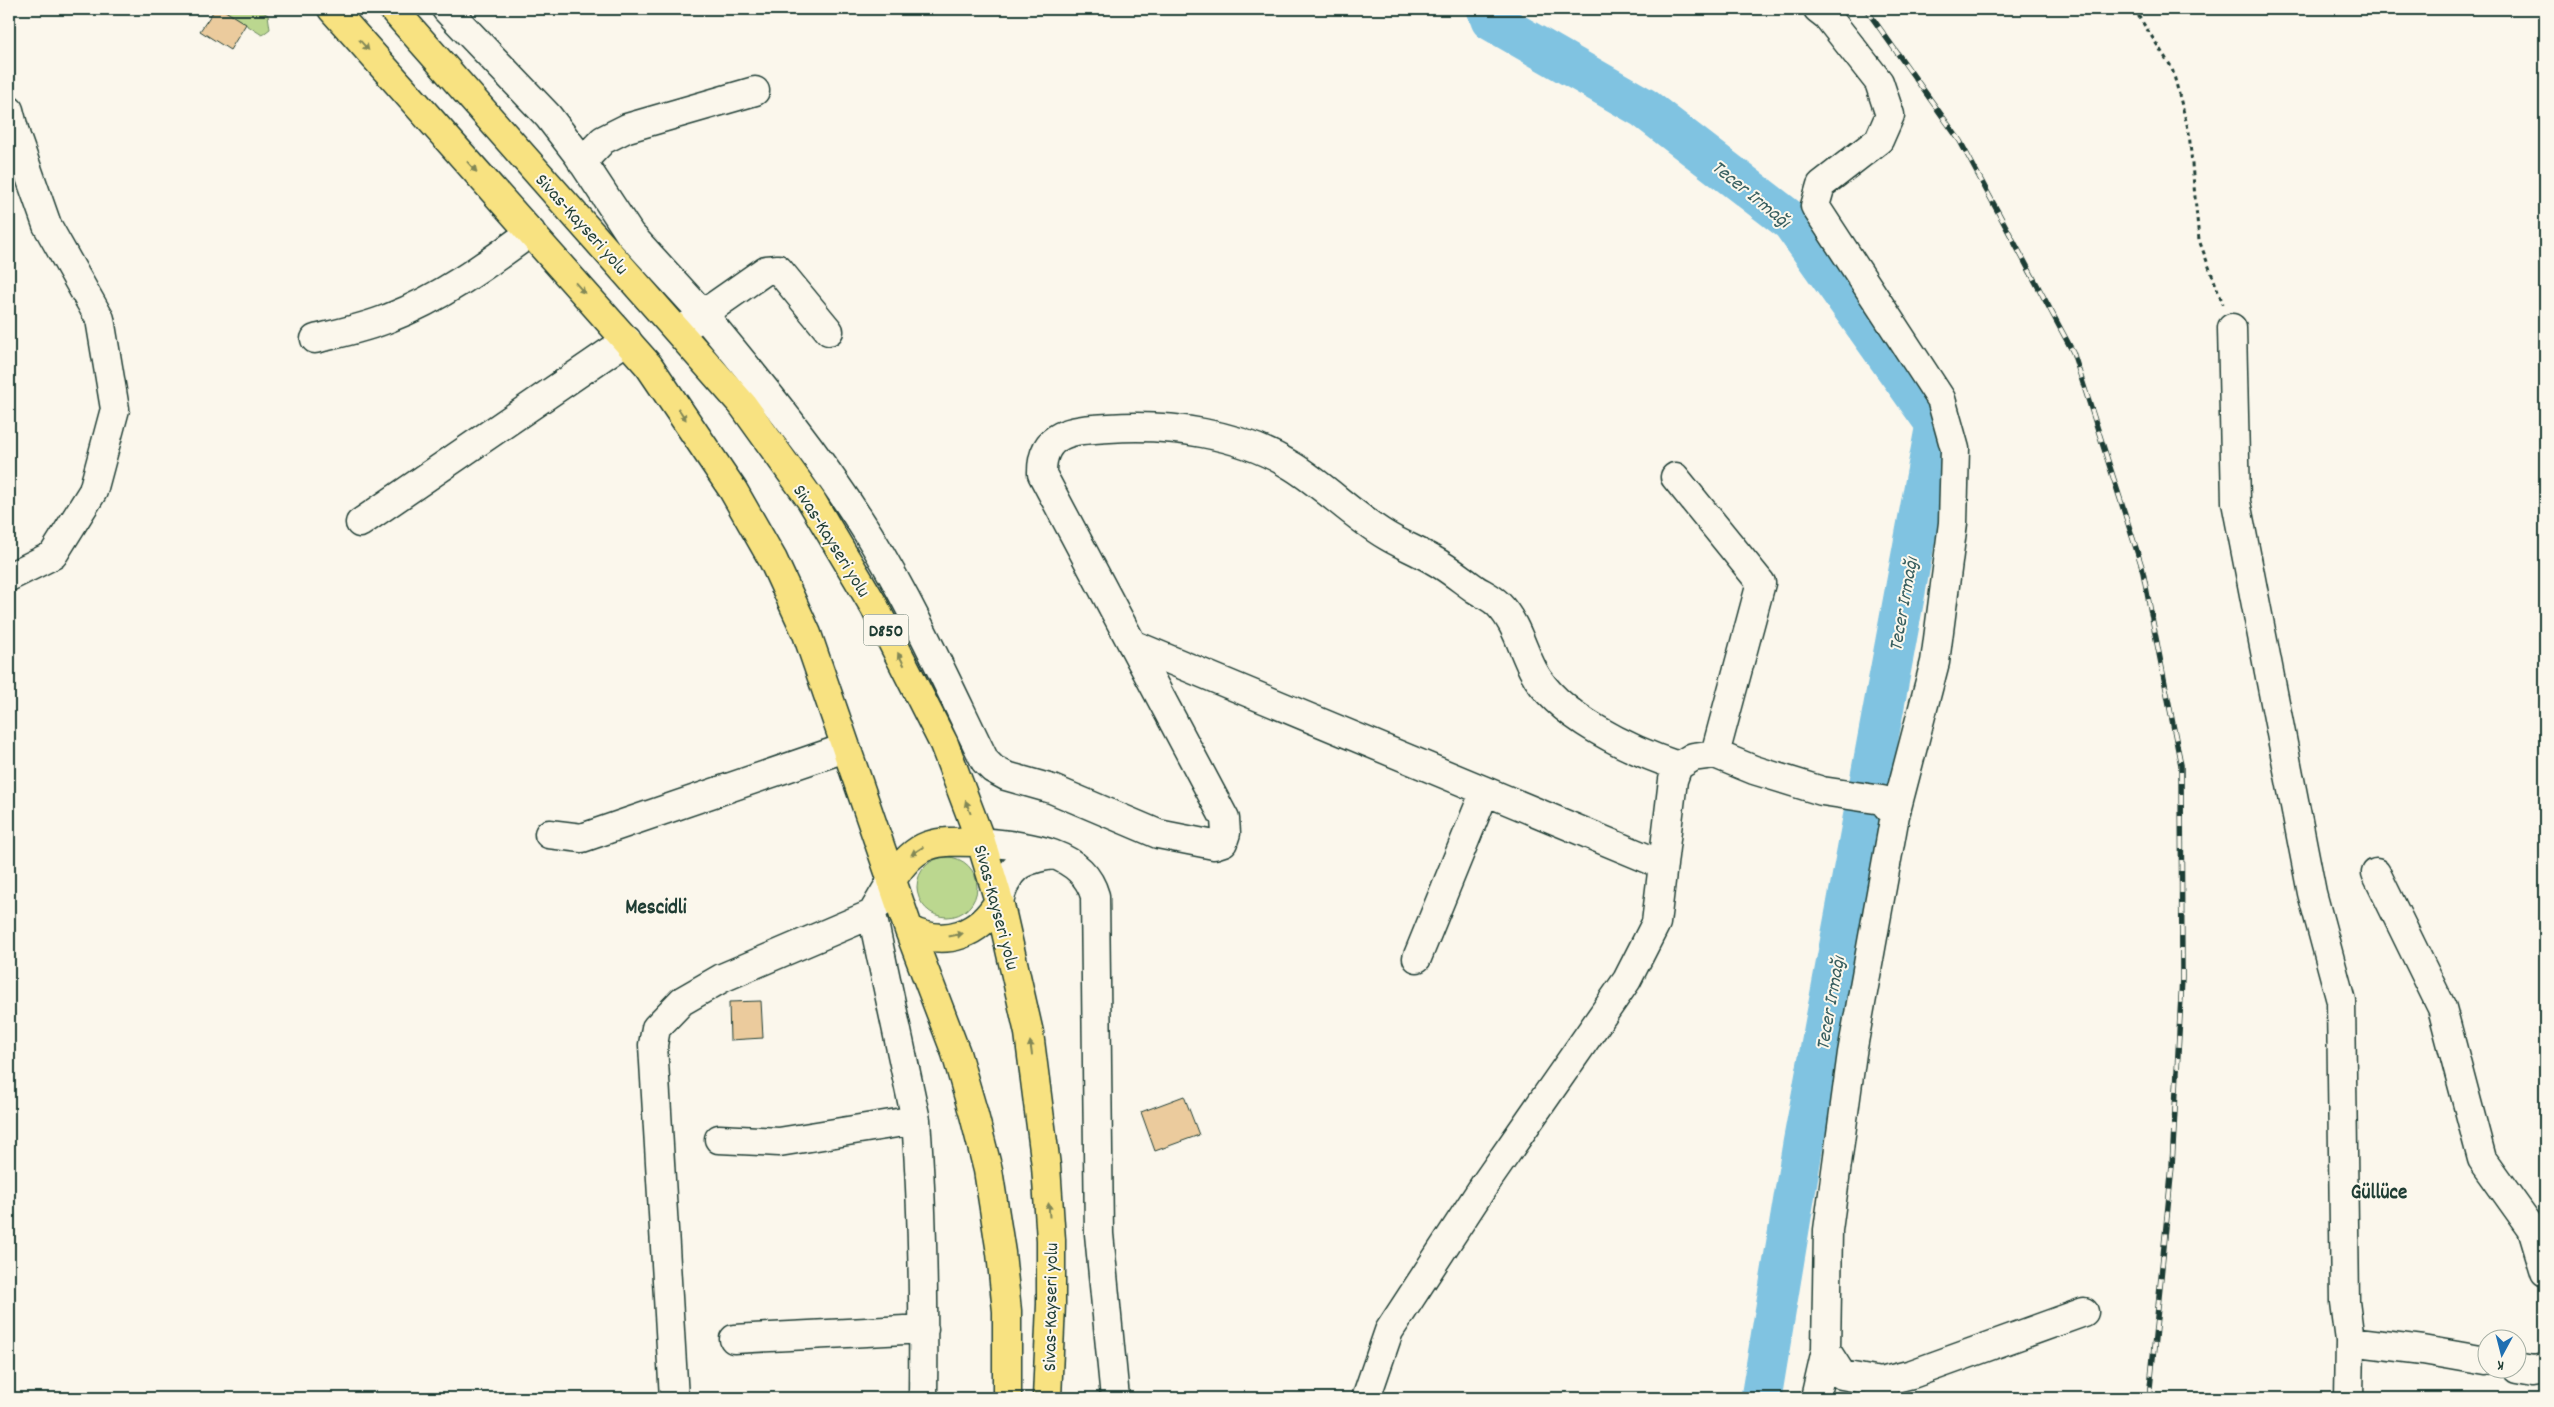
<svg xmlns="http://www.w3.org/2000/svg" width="2554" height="1407" font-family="Dekko,sans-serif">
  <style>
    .green { fill: #bbd78f; stroke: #6d8a62 }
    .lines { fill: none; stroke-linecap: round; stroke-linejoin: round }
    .river { stroke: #80c3e1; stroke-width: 41 }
    .building { fill: #ebcb9d; stroke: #1f3d34 }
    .minor-casing { stroke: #1f3d34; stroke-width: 31 }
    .highway-casing { stroke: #1f3d34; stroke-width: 31 }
    .path { stroke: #1f3d34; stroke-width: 3; stroke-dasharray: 4 4; stroke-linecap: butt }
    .minor { stroke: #fbf7ec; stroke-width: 28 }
    .highway { stroke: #f8e281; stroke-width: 28 }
    .rail-casing { stroke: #1f3d34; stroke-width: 5.5 }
    .rail { stroke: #fbf7ec; stroke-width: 4; stroke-dasharray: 11; stroke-linecap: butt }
    .oneway { fill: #818757 }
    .labels { text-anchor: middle; stroke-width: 4; stroke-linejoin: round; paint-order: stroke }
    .shield { fill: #fbf7ec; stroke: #61756b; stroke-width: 1 }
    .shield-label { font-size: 18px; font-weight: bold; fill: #1f3d34 }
    .street-label { font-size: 19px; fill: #1f3d34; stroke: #fbf7ec }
    .water-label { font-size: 20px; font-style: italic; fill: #375e5f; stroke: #fbf7ec }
    .quarter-label { font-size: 21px; font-weight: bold; fill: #1f3d34; stroke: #fbf7ec }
  </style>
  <rect width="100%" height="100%" fill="#fbf7ec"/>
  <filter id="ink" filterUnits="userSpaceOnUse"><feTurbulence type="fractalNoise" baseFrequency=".02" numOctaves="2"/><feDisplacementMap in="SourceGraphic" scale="10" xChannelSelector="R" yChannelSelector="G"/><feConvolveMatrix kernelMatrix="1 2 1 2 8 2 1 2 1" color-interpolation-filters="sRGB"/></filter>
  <g filter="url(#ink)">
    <path class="green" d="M222 9H258L268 15 270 29 262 35Z
      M917 887a30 30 0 1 1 60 0a30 30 0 1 1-60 0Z"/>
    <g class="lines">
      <path class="river" d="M1487 9 1491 20 1644 108 1792 222 1936 424 1803 1144 1761 1398"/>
    </g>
    <path class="building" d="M215 9H222L246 24 230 50 200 31Z
      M761 1001 763 1038 730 1040 729 1002Z
      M1184 1096 1199 1135 1155 1151 1141 1112Z"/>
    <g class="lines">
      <g class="minor-casing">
        <path id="minor" d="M446 9 548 116 578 155 630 234 703 314 689 325
          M1818 9 1827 16 1879 82 1890 115 1879 140 1821 185 1815 206 1941 399 1955 449 1953 523 1935 662 1895 815
          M9 110 16 137 47 225 100 319 115 409 93 491 53 555 9 577
          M582 162 603 140 627 128 755 91
          M2232 328 2236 502 2312 893 2341 1001 2345 1302 2350 1341 2349 1398
          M829 331 778 269 766 270 703 314C762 385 820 456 869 535 913 607 948 685 985 761L993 769 1006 776 1052 789 1158 834 1214 845 1223 842 1226 833 1225 819 1042 474C1041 430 1075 430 1109 428 1170 424 1239 433 1292 466 1326 487 1353 516 1387 536 1402 545 1418 551 1433 560 1448 568 1461 579 1475 589 1483 594 1492 598 1498 604 1516 622 1522 649 1533 670 1556 716 1632 751 1678 766
          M315 339C340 333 365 328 389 318 441 298 486 265 531 232
          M1675 477 1761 583 1715 754
          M360 523 627 340
          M1132 644 1663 865
          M549 834 582 838 845 748
          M981 842C1023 846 1082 849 1095 896L1099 1234 1115 1398
          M2376 873 2442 1008 2482 1159 2532 1229 2545 1272
          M999 901C1008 867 1020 860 1054 855
          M872 914 916 1120
          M1417 958 1485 791
          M719 1139 779 1142 916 1120C923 1213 924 1305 923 1398
          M734 1339 924 1329
          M2350 1341 2423 1350 2486 1361
          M2516 1368 2533 1371 2545 1369
          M674 1398 653 1045 656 1028 682 1001 722 978 872 914 892 880
          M1366 1398 1389 1331 1485 1184 1627 980 1656 923 1673 780 1678 766 1693 757 1715 754 1754 770 1822 791 1882 800 1895 815 1852 1053 1828 1230 1826 1350 1842 1375 1880 1382 1912 1374 2084 1312
          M1815 1398 1826 1350"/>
      </g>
      <g class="highway-casing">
        <path id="highway" d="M332 9 649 366 733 490 773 560 807 634 909 930 956 1053 974 1115 988 1170 1001 1253 1007 1311V1398
          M393 9 742 404 811 500 874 606 944 744 981 842 999 901 1029 1033 1046 1166 1051 1240V1304L1047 1398
          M892 880C917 839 937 841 981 842
          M909 930C946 947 979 935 999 901"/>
      </g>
      <path class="path" d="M2134 9 2172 68 2189 132 2199 240 2223 304"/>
      <use href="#minor" class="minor"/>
      <use href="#highway" class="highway"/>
      <g class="rail-casing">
        <path id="rail" d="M1866 9 1960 141 2073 352 2142 567 2181 765 2182 978 2172 1166 2149 1398"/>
      </g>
      <use href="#rail" class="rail"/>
    </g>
    <defs><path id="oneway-solid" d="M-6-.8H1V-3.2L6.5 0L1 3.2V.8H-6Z" transform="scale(1.25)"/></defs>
    <g class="oneway">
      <use href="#oneway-solid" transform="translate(364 45) rotate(48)"/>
      <use href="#oneway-solid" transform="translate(472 167) rotate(48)"/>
      <use href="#oneway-solid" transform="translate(580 288) rotate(48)"/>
      <use href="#oneway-solid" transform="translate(682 414) rotate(56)"/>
      <use href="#oneway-solid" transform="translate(901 659) rotate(-117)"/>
      <use href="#oneway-solid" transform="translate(968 807) rotate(-111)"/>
      <use href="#oneway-solid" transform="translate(917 851) rotate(147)"/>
      <use href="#oneway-solid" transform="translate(956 935) rotate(-12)"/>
      <use href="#oneway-solid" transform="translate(1031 1048) rotate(-98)"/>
      <use href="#oneway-solid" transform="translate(1049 1210) rotate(-94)"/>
    </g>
  </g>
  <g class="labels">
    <rect class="shield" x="863.5" y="614.5" width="45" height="31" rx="4"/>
    <g class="shield-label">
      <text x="886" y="636">D850</text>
    </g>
    <g class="street-label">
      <text transform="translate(583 223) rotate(48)" y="7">Sivas-Kayseri yolu</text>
      <text transform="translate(833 540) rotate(58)" y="7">Sivas-Kayseri yolu</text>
      <text transform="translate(998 907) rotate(75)" y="7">Sivas-Kayseri yolu</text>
      <text transform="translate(1049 1307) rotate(-89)" y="7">Sivas-Kayseri yolu</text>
    </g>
    <g class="water-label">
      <text transform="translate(1752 193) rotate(39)" y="7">Tecer Irmağı</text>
      <text transform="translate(1902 604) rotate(-80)" y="7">Tecer Irmağı</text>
      <text transform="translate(1829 1003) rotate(-80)" y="7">Tecer Irmağı</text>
    </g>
    <g class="quarter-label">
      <text x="656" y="913">Mescidli</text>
      <text x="2379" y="1198">Güllüce</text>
    </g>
  </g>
  <rect width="2554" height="1407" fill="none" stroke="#fbf7ec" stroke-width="30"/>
  <rect x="15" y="15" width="2524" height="1377" fill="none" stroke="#1f3d34" stroke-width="2" filter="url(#ink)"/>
  <g transform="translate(2502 1354) rotate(187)"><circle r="24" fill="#fbf7ec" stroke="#a3ada2"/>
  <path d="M0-4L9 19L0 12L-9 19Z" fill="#1f6fb2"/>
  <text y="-8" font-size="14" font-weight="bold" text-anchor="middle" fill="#1f3d34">K</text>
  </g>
</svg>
